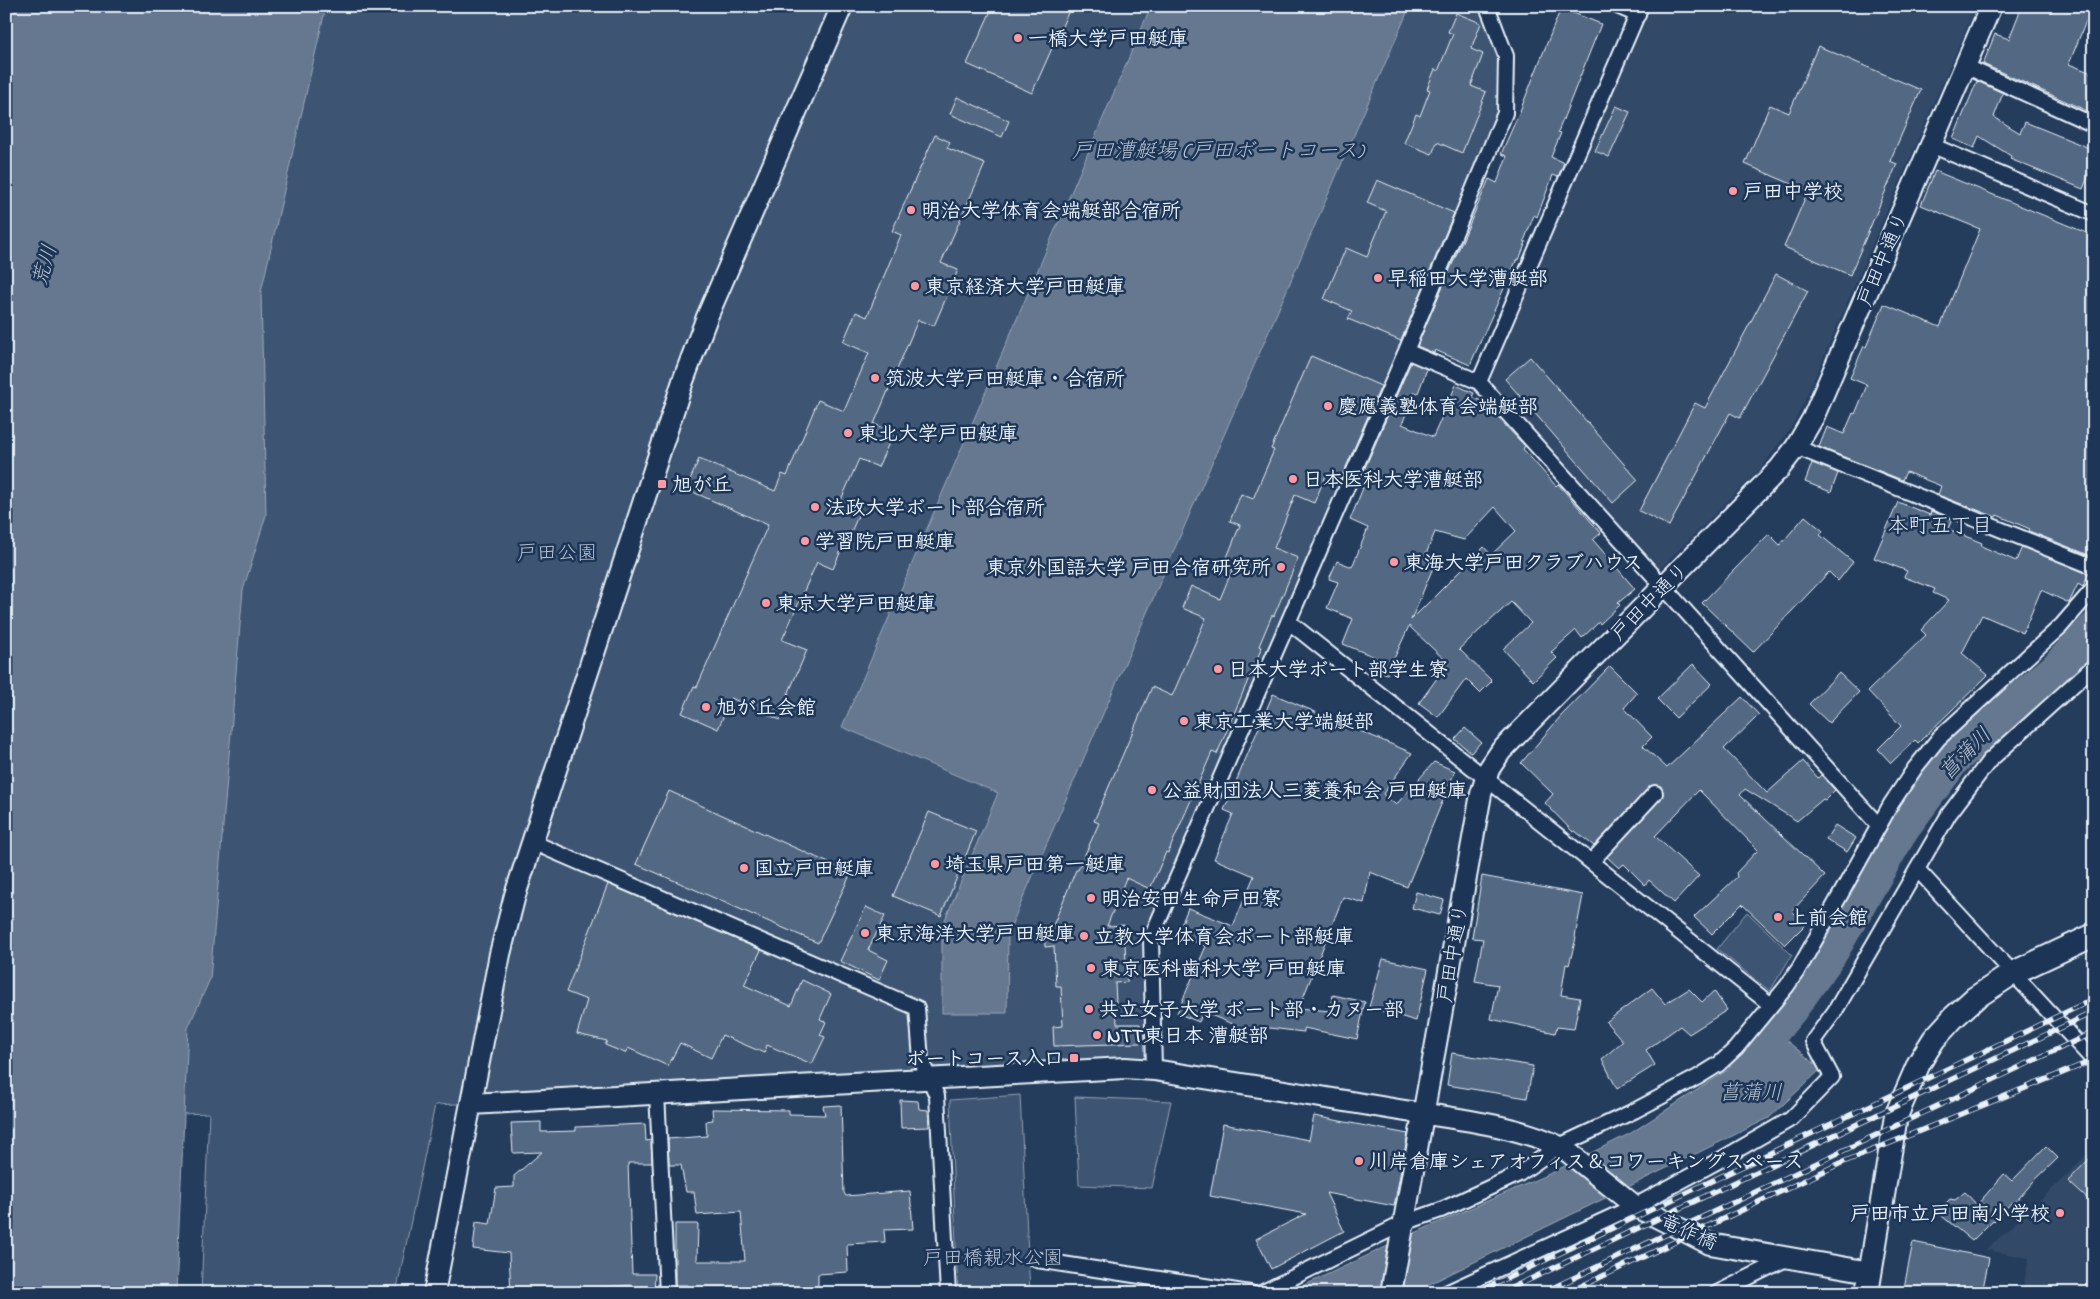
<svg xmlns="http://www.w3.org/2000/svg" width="2100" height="1299" font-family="'Indie Flower','Klee One',sans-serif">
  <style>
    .built { fill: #334a68 }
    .green { fill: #3e5472; stroke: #93a2b5 }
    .water { fill: #657890; stroke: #99a8ba }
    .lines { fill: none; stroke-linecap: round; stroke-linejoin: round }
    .river { stroke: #657890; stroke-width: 34 }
    .building { fill: #536782; stroke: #e8f1f8; fill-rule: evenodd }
    .street-casing { stroke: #e8f1f8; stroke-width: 18 }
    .secondary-casing { stroke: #e8f1f8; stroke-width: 24 }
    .primary-casing { stroke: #e8f1f8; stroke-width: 26 }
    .street { stroke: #1d3557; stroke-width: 14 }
    .secondary { stroke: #1d3557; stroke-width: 20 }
    .primary { stroke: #1d3557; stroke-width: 22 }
    .rail-casing { stroke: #e8f1f8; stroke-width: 5.5 }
    .rail { stroke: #1d3557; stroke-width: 4; stroke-dasharray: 11; stroke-linecap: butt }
    .poi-dot { fill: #ff9aa2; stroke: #1d3557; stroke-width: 2 }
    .labels { text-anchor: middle; stroke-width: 5; stroke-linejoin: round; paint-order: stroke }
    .poi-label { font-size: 20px; font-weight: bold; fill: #e8f1f8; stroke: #1d3557; text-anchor: start }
    .street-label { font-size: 20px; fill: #e8f1f8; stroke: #1d3557 }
    .park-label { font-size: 20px; fill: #b5c2d0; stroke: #1d3557 }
    .water-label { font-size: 21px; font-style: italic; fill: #b4c1ce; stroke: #1d3557 }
    .neighbourhood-label { font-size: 21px; fill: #e8f1f8; stroke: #1d3557 }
  </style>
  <rect width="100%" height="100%" fill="#253d5d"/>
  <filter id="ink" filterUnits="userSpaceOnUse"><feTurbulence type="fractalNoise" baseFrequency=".02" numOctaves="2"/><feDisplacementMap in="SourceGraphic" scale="10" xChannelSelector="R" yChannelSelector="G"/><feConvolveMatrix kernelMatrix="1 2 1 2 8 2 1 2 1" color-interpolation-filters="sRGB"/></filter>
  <g filter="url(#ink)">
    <path class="built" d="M1650 6H1976L1802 407 1791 428 1761 468 1661 568H1656L1491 384V376Z
      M2094 1147V1293H2022L2029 1258 1986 1250 2065 1177Z"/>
    <path class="green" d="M123 6H1487L1506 56 1499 127 1151 938 1154 1070 435 1105 396 1293H201L209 1113 6 1120Z
      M1747 912 1792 955 1770 991 1717 949Z
      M1020 1095 1030 1293H958L950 1100Z
      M1075 1097 1171 1101 1152 1188 1079 1185Z"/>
    <path class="water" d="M6 6H326L261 292 266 515 243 590 210 979 188 1028 176 1293H6Z
      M1151 6H1410L1008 933 1007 1013H942V927L998 793 842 727Z
      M1769 1026 1821 1069 1769 1118 1411 1293H1288L1430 1226 1549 1174 1631 1133 1743 1060Z"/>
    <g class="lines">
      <path class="river" d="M1745 1065 1790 1010 1830 954 1904 826 1953 760 2008 709 2055 670 2094 629"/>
    </g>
    <path class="building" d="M993 6H1071L1032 93 967 64Z
      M2022 6H2092L2069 64 2094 74V114L1983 64 1995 34 2009 39Z
      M1561 8 1601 24 1558 132 1561 133 1551 157 1564 163 1558 177 1553 175 1537 217 1534 215 1524 241 1526 242 1519 260 1517 259 1470 365 1435 350 1434 353 1417 346 1489 179 1497 183 1507 156 1501 154 1520 111Z
      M1456 13 1481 23 1471 49 1483 54 1471 86 1486 92 1462 153 1437 142 1432 154 1404 143 1416 114 1420 116 1430 90 1427 89 1435 69 1438 71 1453 34 1448 32Z
      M1818 46 1921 90 1890 161 1897 164 1850 275 1784 247 1808 191 1745 164 1770 105 1789 113Z
      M1977 81 2003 93 1994 117 2020 133 2025 122 2094 150V162L2083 189 2010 159 2011 156 1979 136 1974 148 1953 139Z
      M957 97 1009 121 1002 137 950 114Z
      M1616 106 1630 112 1609 157 1595 151Z
      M935 135 950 142 947 148 985 164 941 263 958 270 934 326 918 320 874 424 894 432 878 467 859 459 841 500 861 509 848 539H846L833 569 817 562 782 640 807 650 786 699 789 700 780 720 731 698 718 729 682 713 694 686 697 687 768 525 686 489 699 459 775 491 782 474 787 476 818 400 844 411 869 353 843 342 856 312 867 317 901 235 892 231Z
      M1935 171 2094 236V557L2029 531 2030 529 1997 515 1996 517 1938 495 1941 486 1906 472 1902 480 1819 447 1827 427 1844 434 1853 413 1855 414 1867 385 1850 378 1864 346 1866 347 1884 304 1940 327 1980 229 1921 205Z
      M1377 180 1454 213 1401 341 1348 319 1352 311 1324 299 1346 248 1367 257 1386 211 1367 203Z
      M1776 274 1808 291 1740 418 1730 413 1669 526 1639 511 1695 403 1705 408Z
      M1311 356 1381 386 1341 479 1327 473 1314 503 1295 495 1274 548 1298 558 1274 616 1272 615 1259 646 1262 647 1217 754 1212 752 1168 853 1166 852 1150 889 1126 878 1107 926 1124 925 1127 982 1115 983 1117 1024H1140V1043L1054 1046 1053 1027 1063 1026 1061 986H1056L1054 946 1045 947 1044 928H1052L1076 870H1078L1099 823 1094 821 1152 687 1172 696 1206 618 1182 608 1191 586 1220 599 1235 563 1226 560 1240 525 1230 521 1241 494 1253 499 1274 450 1271 449Z
      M1530 357 1638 480 1613 503 1505 379Z
      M1411 362 1427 369 1418 393 1415 392 1402 424 1433 437 1456 385 1474 393 1472 397 1486 403 1500 419V420L1525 446 1523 449 1556 486 1558 484 1601 533 1593 540 1635 589 1618 603 1620 605 1600 624 1599 622 1582 638 1576 630 1551 652 1557 658 1533 681 1503 649 1531 623 1511 602 1459 649 1492 681 1480 693 1466 679 1438 717 1419 703 1448 663 1409 626 1387 674 1371 667 1375 657 1343 644 1353 619 1327 608 1338 582 1329 579 1337 561 1352 567 1368 528 1350 520 1363 488 1357 486ZM1495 507 1516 531 1491 555 1484 547 1411 620 1435 563 1424 559 1435 532 1464 540Z
      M1812 463 1838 473 1831 492 1805 482Z
      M1898 502 1930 515 1931 511 1952 519 1948 529 1982 543 1981 546 2016 561 2022 547 2088 574 2083 587 2078 584 2069 603 2041 590 2023 633 1982 615 1962 653 1988 675 1918 743 1915 740 1891 763 1878 749 1901 726 1868 691 1926 635 1921 630 1949 600 1933 593 1935 589 1904 577 1907 571 1874 558Z
      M1805 516 1823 531 1820 535 1853 562 1838 581 1829 572 1753 652 1702 603 1769 534 1780 545Z
      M1693 664 1712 684 1676 718 1657 699Z
      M1610 666 1637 693 1624 708 1652 737 1643 746 1667 768 1742 697 1759 715 1724 749 1767 793 1803 761 1818 778 1821 775 1835 790 1825 800 1823 799 1797 821 1745 789 1740 795 1825 876 1792 911 1806 924 1785 945 1742 904 1712 934 1694 917 1737 877 1736 873 1758 850 1699 790 1655 836 1699 876 1674 903 1649 880 1645 885 1624 864 1619 868 1607 857 1661 799 1663 791 1661 786 1653 785 1649 787 1594 846 1575 831 1573 832 1545 803 1553 794 1521 763 1561 716Z
      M1839 673 1859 692 1829 723 1809 704Z
      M1273 694 1412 753 1383 794 1396 805 1434 762 1455 771 1407 887 1370 872 1364 903 1343 897 1299 1008 1330 1011 1333 995 1365 1002 1357 1039 1304 1028V1032L1252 1026 1250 1031 1203 1012 1199 1022 1177 1013 1206 946 1177 935 1188 908 1233 926 1254 876 1214 859 1233 814 1224 810Z
      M1465 728 1481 742 1471 753 1455 739Z
      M669 791 851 873 818 943 636 864Z
      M929 812 976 831 941 916 893 896Z
      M1835 825 1856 838 1847 852 1826 839Z
      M1482 876 1583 895 1575 937 1576 938 1569 965 1566 964 1561 995 1580 998 1574 1029 1557 1027 1555 1033 1491 1019 1498 985 1475 981 1483 939 1472 938Z
      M608 884 761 950 744 985 791 1006 802 980 831 994 820 1019 826 1022 820 1035 825 1037 812 1064 767 1045 764 1053 722 1035 711 1058 680 1043 668 1066 628 1048 625 1053 605 1045 607 1041 577 1034 587 1000 566 992Z
      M1416 892 1444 900 1440 915 1412 908Z
      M866 907 885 916 868 950 888 960 879 980 840 961Z
      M1383 959 1428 969 1416 1021 1369 1007Z
      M1652 988 1665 1004 1689 989 1702 1002 1714 991 1727 1010 1689 1034 1680 1026 1646 1050 1655 1065 1617 1089 1602 1059 1623 1041 1606 1022Z
      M1452 1053 1533 1066 1527 1098 1447 1085Z
      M900 1100 918 1101 919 1109 928 1110 929 1127 901 1128Z
      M841 1105 844 1193 846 1196 910 1191 913 1229 884 1230 885 1242 847 1244 848 1272 818 1274V1293H688V1285H675V1224H698L697 1261H745L741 1212 697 1215 694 1192H686L681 1165H669L668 1139 707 1136 706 1121 713 1120 712 1109 789 1110V1114L825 1115 823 1106Z
      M1314 1116 1408 1134 1394 1206 1326 1193 1344 1231 1271 1269 1256 1239 1306 1214 1210 1196 1223 1124 1309 1140Z
      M541 1122V1132L576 1131V1127L645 1124 646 1141 651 1140 652 1163H628L632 1274H655L654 1293H637L632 1285 599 1287V1292L596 1293H511L509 1253 473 1249 476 1222 490 1224 496 1188 514 1187V1176L542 1152 513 1153 511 1123Z
      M2046 1146 2058 1158 2032 1183 2014 1204 2012 1202 1994 1221 1993 1220 1972 1241 1937 1212 1950 1199 1955 1200 1965 1192 1977 1205 2004 1174 2012 1181Z
      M2094 1154V1205L2068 1181Z
      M1913 1242 1989 1258 1982 1293H1903Z"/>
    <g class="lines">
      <g class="street-casing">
        <path id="street" d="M1617 6 1638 15
          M1965 66 2094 125
          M1931 145 2094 214
          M1406 351 1479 382 1879 826
          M1479 382 1641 6
          M1796 447 2094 567
          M1289 622 1771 1005
          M532 842 917 1008 921 1060 937 1096 948 1293
          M1591 862 1655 793
          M1917 869 2094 1061
          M1154 1070 1151 938 1406 351 1505 113 1506 56 1487 6
          M657 1093 667 1293
          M1037 1260 1250 1293
          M1261 1293 1404 1223 1441 1210 1519 1174 1559 1146 1634 1111 1698 1077 1719 1064 1736 1048 1787 986 1800 967 1891 804 1915 768 1939 738 2061 626 2094 588
          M1446 1293 1635 1206 1718 1161 1791 1119 1832 1077 1813 1041 1835 1011 1949 814 1989 761 2094 666
          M1717 1293 1786 1259"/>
      </g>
      <g class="secondary-casing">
        <path id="secondary" d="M471 1104 1125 1068 1154 1070C1236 1083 1317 1096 1399 1110 1448 1118 1527 1125 1568 1152L1635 1206 1710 1244 1870 1272
          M434 1293 500 954 515 895 683 381 707 317 842 6
          M1391 1293 1481 794 1489 769 1501 751 1779 469 1796 447 1813 418 1991 6"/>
      </g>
      <g class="primary-casing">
        <path id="primary" d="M1867 1293 1896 1116 1919 1063 1934 1039 1954 1017 1975 998 2013 973 2094 935"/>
      </g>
      <use href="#street" class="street"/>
      <use href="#secondary" class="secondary"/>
      <use href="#primary" class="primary"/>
      <g class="rail-casing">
        <path id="rail" d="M1476 1293 2094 999
          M1501 1293 2094 1012
          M1542 1293 2094 1032
          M1567 1293 1841 1163 2094 1060"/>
      </g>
      <use href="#rail" class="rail"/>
    </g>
  </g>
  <g class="poi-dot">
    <circle cx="1018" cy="38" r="5"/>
    <circle cx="1733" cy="191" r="5"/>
    <circle cx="911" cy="210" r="5"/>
    <circle cx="1378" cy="278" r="5"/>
    <circle cx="915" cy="286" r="5"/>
    <circle cx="875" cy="378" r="5"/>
    <circle cx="1328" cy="406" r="5"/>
    <circle cx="848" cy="433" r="5"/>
    <circle cx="1293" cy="479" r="5"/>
    <rect x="657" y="479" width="10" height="10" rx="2.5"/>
    <circle cx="815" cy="507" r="5"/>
    <circle cx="805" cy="541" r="5"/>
    <circle cx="1394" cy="562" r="5"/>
    <circle cx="1281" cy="567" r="5"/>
    <circle cx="766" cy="603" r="5"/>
    <circle cx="1218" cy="669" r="5"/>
    <circle cx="706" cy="707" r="5"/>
    <circle cx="1184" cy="721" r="5"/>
    <circle cx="1152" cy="790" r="5"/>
    <circle cx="935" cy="864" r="5"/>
    <circle cx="744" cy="868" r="5"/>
    <circle cx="1091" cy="898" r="5"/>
    <circle cx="1778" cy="917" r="5"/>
    <circle cx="865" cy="933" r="5"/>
    <circle cx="1084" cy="936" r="5"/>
    <circle cx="1091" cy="968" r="5"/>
    <circle cx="1089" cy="1009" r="5"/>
    <circle cx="1097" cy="1035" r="5"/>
    <rect x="1069" y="1053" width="10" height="10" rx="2.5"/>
    <circle cx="1359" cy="1161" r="5"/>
    <circle cx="2060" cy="1213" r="5"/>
  </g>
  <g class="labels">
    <g class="poi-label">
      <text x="1028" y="45">一橋大学戸田艇庫</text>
      <text x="1743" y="198">戸田中学校</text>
      <text x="921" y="217">明治大学体育会端艇部合宿所</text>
      <text x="1388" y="285">早稲田大学漕艇部</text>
      <text x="925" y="293">東京経済大学戸田艇庫</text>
      <text x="885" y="385">筑波大学戸田艇庫・合宿所</text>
      <text x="1338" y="413">慶應義塾体育会端艇部</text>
      <text x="858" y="440">東北大学戸田艇庫</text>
      <text x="1303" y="486">日本医科大学漕艇部</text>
      <text x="672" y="491">旭が丘</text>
      <text x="825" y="514">法政大学ボート部合宿所</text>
      <text x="815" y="548">学習院戸田艇庫</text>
      <text x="1404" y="569">東海大学戸田クラブハウス</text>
      <text x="1271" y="574" text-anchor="end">東京外国語大学 戸田合宿研究所</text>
      <text x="776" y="610">東京大学戸田艇庫</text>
      <text x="1228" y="676">日本大学ボート部学生寮</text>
      <text x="716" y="714">旭が丘会館</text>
      <text x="1194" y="728">東京工業大学端艇部</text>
      <text x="1162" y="797">公益財団法人三菱養和会 戸田艇庫</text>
      <text x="945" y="871">埼玉県戸田第一艇庫</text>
      <text x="754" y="875">国立戸田艇庫</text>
      <text x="1101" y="905">明治安田生命戸田寮</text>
      <text x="1788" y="924">上前会館</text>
      <text x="875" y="940">東京海洋大学戸田艇庫</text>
      <text x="1094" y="943">立教大学体育会ボート部艇庫</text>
      <text x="1101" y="975">東京医科歯科大学 戸田艇庫</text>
      <text x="1099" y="1016">共立女子大学 ボート部・カヌー部</text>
      <text x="1107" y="1042">NTT東日本 漕艇部</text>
      <text x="1064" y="1065" text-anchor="end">ボートコース入口</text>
      <text x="1369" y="1168">川岸倉庫シェアオフィス＆コワーキングスペース</text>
      <text x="2050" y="1220" text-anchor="end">戸田市立戸田南小学校</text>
    </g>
    <g class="street-label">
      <text transform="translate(1882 259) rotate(-67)" y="7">戸田中通り</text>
      <text transform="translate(1649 601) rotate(-45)" y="7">戸田中通り</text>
      <text transform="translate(1452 953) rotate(-80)" y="7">戸田中通り</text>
      <text transform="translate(1689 1231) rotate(24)" y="7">竜作橋</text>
    </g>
    <g class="park-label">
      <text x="557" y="559">戸田公園</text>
      <text x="993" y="1264">戸田橋親水公園</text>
    </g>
    <g class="water-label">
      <text x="1218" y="157">戸田漕艇場 (戸田ボートコース)</text>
      <text transform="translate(44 265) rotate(-74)" y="7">荒川</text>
      <text transform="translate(1965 753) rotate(-45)" y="7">菖蒲川</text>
      <text x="1751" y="1099">菖蒲川</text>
    </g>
    <g class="neighbourhood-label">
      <text x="1940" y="532">本町五丁目</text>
    </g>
  </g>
  <rect width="2100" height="1299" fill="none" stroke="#1d3557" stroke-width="25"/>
  <rect x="12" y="12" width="2075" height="1274" fill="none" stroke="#e8f1f8" stroke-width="2" filter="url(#ink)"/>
</svg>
